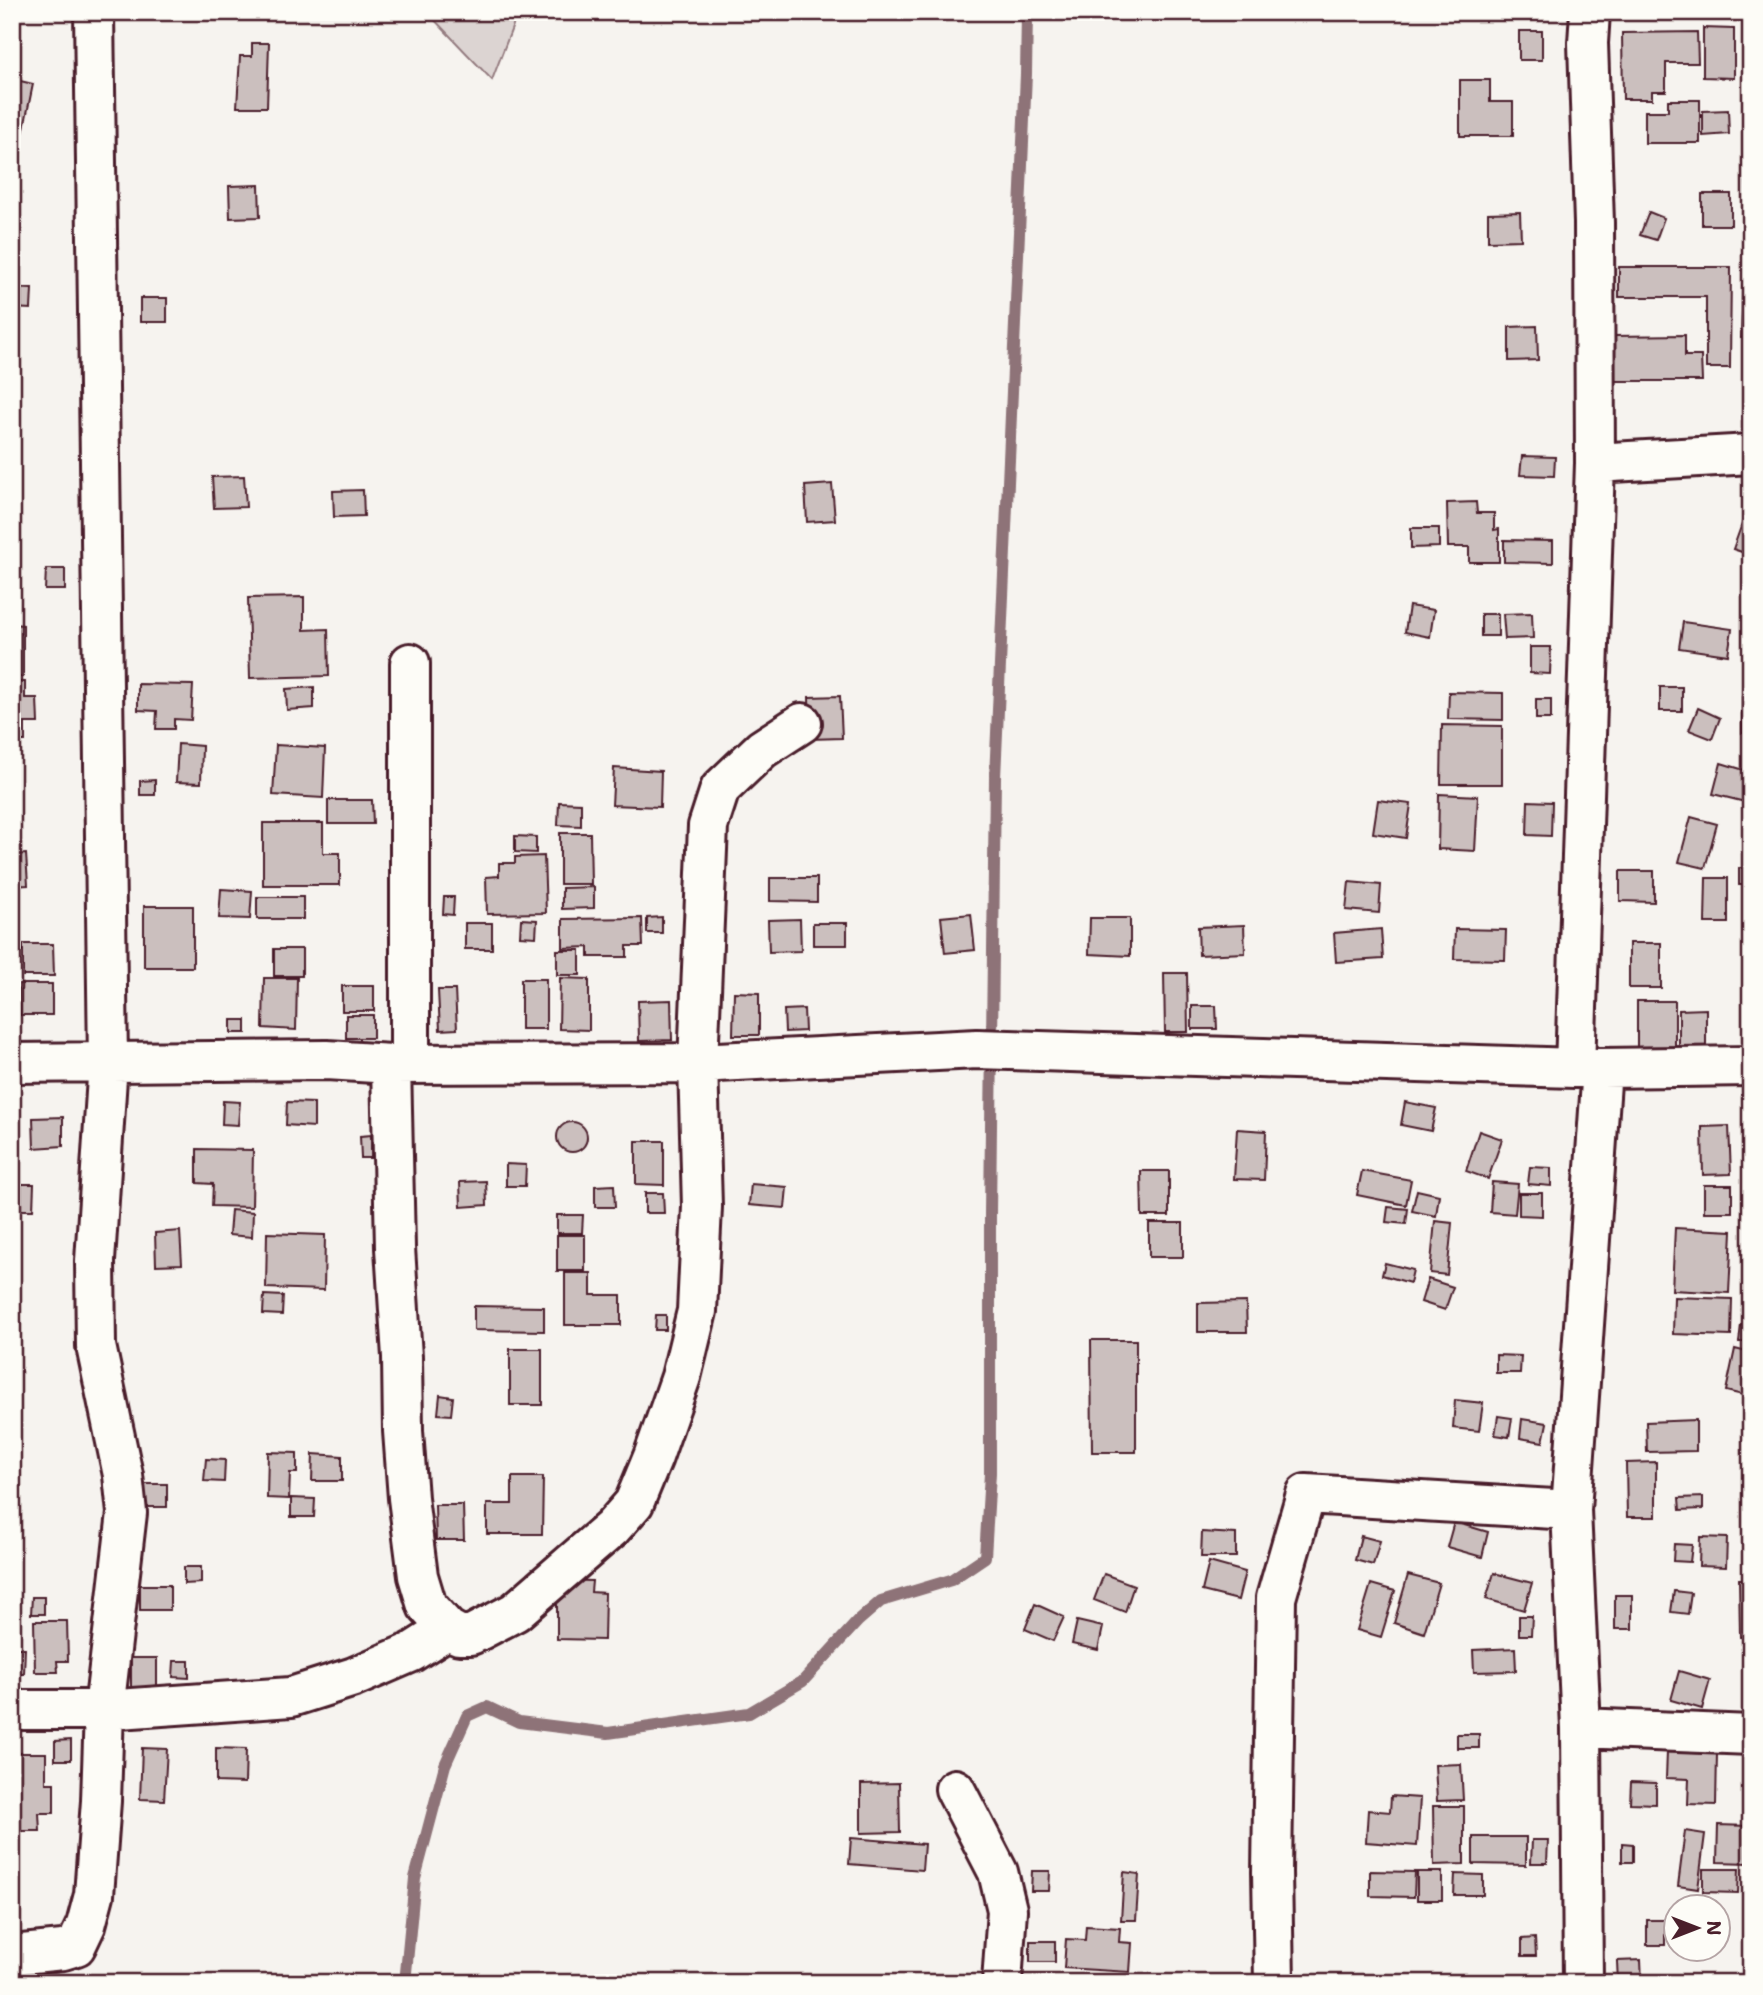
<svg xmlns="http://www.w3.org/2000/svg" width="1763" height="1995" font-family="'Shantell Sans',sans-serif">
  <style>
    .green { fill: #dcd4d2; stroke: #937a7e; stroke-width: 2 }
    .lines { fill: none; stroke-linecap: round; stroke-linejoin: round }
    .stream { stroke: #8e7378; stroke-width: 12 }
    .building { fill: #cbbfbe; stroke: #4a1f2b; stroke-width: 2 }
    .minor-casing { stroke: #4a1f2b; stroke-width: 44 }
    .minor { stroke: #fdfcf7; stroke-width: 38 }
  </style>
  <rect width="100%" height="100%" fill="#f6f3ef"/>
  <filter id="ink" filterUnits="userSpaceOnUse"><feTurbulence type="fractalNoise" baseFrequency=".0143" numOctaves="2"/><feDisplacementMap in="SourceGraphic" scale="14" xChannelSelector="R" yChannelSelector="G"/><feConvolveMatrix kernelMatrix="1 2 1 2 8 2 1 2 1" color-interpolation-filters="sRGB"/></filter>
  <g filter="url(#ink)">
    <path class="green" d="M427 12H518L492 80Z"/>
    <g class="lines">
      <path class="stream" d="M405 1983 415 1878 445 1765 467 1716 487 1707 519 1722 608 1733 749 1713 803 1681 858 1621 881 1601 951 1580 985 1557 990 1473V1214L995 778 1026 74 1027 12"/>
    </g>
    <path class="building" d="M1494 12H1512L1511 20 1493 18Z
      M1703 28 1734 29V78L1703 77Z
      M1519 31H1542V60H1519Z
      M1697 32 1698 63H1666V91H1652V99H1623L1622 33Z
      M252 43H269L267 107H237L240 56H252Z
      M12 79 33 84 23 133 12 131Z
      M1460 80H1490V102H1513V136H1460Z
      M1668 100H1700V143H1645V111H1668Z
      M1728 110 1729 134 1703 136V111Z
      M1746 156H1751V203H1747Z
      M259 185 260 217 230 218 229 186Z
      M1702 194H1731V225H1702Z
      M1520 212 1521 240 1488 241V213Z
      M1649 212 1664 218 1656 240 1640 235Z
      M1619 267H1731L1730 368H1706V297H1619Z
      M1743 284 1751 285V338H1741Z
      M12 288 32 289 31 309 12 308Z
      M140 298H167V322H140Z
      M1537 326 1538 360 1509 361V327Z
      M1685 335V356H1701L1702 381H1614V336Z
      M1522 456 1555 457 1554 476 1520 475Z
      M244 476 246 507 214 508 212 477Z
      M832 484 835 520 807 522 805 486Z
      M363 490 364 516 334 517 333 491Z
      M1476 502 1477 513H1494V530L1499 529V562H1469V547H1448L1447 503Z
      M1747 510 1751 511V555L1733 549Z
      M1411 528H1439V547L1411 548Z
      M1504 540 1553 541V563L1504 562Z
      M46 569H65V590H45Z
      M304 597V630L328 629 329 676 250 678 248 598Z
      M1409 606 1434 610 1430 637 1405 632Z
      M1532 613 1533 638 1505 639 1503 614Z
      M1481 614H1498V636H1481Z
      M1683 622 1732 629 1728 655 1679 648Z
      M12 624 23 625V677H12Z
      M1530 647H1551L1550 674 1530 673Z
      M12 682H25V698H37L38 723H25V741H12Z
      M138 684 193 685 191 720 174 719V729H156L157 711 138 710Z
      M314 687V708L287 710 286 689Z
      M1660 687H1682V711H1660Z
      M1449 692 1503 693V720L1448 719Z
      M840 696 842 738 810 739 809 697Z
      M1742 697H1751V733H1742Z
      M1536 699H1551V719H1536Z
      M1698 708 1720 718 1712 739 1689 730Z
      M1442 725 1502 726V784H1441Z
      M178 744 202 746 201 783 176 782Z
      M276 745 325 748 323 798 273 795Z
      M1721 763 1751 772V795L1749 803 1713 794Z
      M614 768 661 771 660 807 612 805Z
      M155 780V795H140V781Z
      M1439 794 1478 796 1475 851 1438 849Z
      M328 800H372L373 824H328Z
      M1378 800 1411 804 1406 838 1373 833Z
      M1528 801 1552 802 1551 836 1527 835Z
      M559 802 581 803V826L558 825Z
      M1691 817 1717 824 1705 868 1679 862Z
      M263 823H323V853H340V885H263Z
      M560 833H590L591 884H560Z
      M515 836 536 837V853L515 852Z
      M26 854 28 885 12 886V855Z
      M544 856 546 913 487 914 486 877 499 876V863H515V857Z
      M1739 868H1751V885H1739Z
      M1620 871H1654V902L1620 901Z
      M770 878H817V902L770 901Z
      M1706 878H1728V923H1705Z
      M1349 882 1381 885 1379 913 1346 910Z
      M594 887V908L562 909V888Z
      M221 889 252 891 250 919 219 918Z
      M257 897H303V919H257Z
      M444 897H454L453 915 443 914Z
      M144 906H193V967H144Z
      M971 914 975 950 945 953 941 917Z
      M662 917V933H647V918Z
      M642 918 643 946H627V957H589V947L563 948V919Z
      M1090 918H1130V956L1089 954Z
      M521 919 537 920 536 937 520 936Z
      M800 919 801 951 769 952 768 920Z
      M465 923H492V949H465Z
      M813 923H847V945H813Z
      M1244 925 1245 953 1199 955 1198 927Z
      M1381 929 1383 959 1336 962 1334 933Z
      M1455 929 1506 930 1505 960 1454 959Z
      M1629 943H1661V988H1629Z
      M23 944H53L54 976H23Z
      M274 949H302V976H274Z
      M557 950H580V975H557Z
      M1164 973H1187L1188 1032H1165Z
      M264 978H297L296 1030 263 1028Z
      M560 978 589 979V1030L559 1029Z
      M521 979H546V1029H521Z
      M19 984H52V1015H20Z
      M342 986H374V1011H342Z
      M438 990H455L457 1029 440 1030Z
      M734 992 759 993V1035H733Z
      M671 1000 672 1040 639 1041 638 1001Z
      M1637 1001H1675V1050H1637Z
      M1192 1006H1216L1217 1029H1192Z
      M804 1009 805 1031 785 1032 784 1010Z
      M1706 1009V1051H1679V1010Z
      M346 1015H373V1038H346Z
      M231 1020H246V1033H231Z
      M223 1101 240 1102 238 1125 222 1124Z
      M287 1102 314 1103V1127L286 1125Z
      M1405 1102 1436 1108 1431 1131 1401 1125Z
      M63 1117V1146L34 1148 33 1118Z
      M557 1137a15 15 0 1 1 30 0a15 15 0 1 1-30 0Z
      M1729 1126 1731 1174 1703 1175 1702 1127Z
      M1237 1129 1266 1131 1264 1180 1234 1179Z
      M1479 1131 1502 1139 1488 1179 1466 1171Z
      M371 1135V1158H361L360 1136Z
      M636 1141H664V1185L636 1184Z
      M197 1149 253 1150 252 1207 212 1206 213 1184 197 1183Z
      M12 1157H14L13 1184H34L33 1210H12Z
      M506 1164 526 1165 525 1186H506Z
      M1530 1167 1551 1168V1186L1528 1184Z
      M1141 1171H1169V1216H1142Z
      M1362 1171 1411 1180 1406 1205 1357 1195Z
      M486 1181 487 1205 461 1207 460 1182Z
      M1492 1182 1518 1184 1515 1214 1490 1212Z
      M751 1184 787 1187 785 1208 749 1205Z
      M614 1185 615 1207H595V1186Z
      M1704 1185H1732V1212H1704Z
      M1417 1190 1439 1195 1436 1216 1412 1211Z
      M645 1193H663L664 1213H645Z
      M1519 1193H1542V1216L1519 1215Z
      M1388 1207 1408 1209 1406 1224 1386 1222Z
      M231 1210 253 1212 252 1237 229 1235Z
      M557 1215H583L582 1233H557Z
      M1435 1221 1452 1223 1447 1275 1430 1273Z
      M1149 1223H1183V1257H1149Z
      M1675 1228 1732 1231 1729 1293 1672 1290Z
      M180 1231 182 1264 156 1265 155 1233Z
      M267 1233 325 1235 324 1290 266 1288Z
      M557 1235H585V1271H557Z
      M1385 1263 1413 1270 1410 1283 1382 1275Z
      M565 1273H591V1295H621V1325H565Z
      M1428 1279 1453 1287 1445 1310 1421 1302Z
      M264 1295 283 1296 282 1315 263 1314Z
      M1674 1297 1732 1299 1731 1336 1673 1334Z
      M1246 1302 1247 1332H1198V1303Z
      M474 1306 544 1307V1331L474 1330Z
      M656 1315H666V1330H655Z
      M1741 1325H1751V1342H1739Z
      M1091 1340H1136V1452H1092Z
      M510 1349H542V1405H510Z
      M1735 1349 1751 1353V1397L1726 1391Z
      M1496 1355 1521 1356 1520 1373H1496Z
      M440 1395 453 1397 451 1415 438 1414Z
      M1455 1400 1483 1403 1479 1431 1453 1428Z
      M1498 1416 1512 1418 1509 1437 1495 1435Z
      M1522 1419 1547 1423 1543 1442 1520 1438Z
      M1696 1420V1451L1647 1452 1646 1422Z
      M268 1452 297 1453V1473H290L289 1499 267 1498Z
      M313 1454 342 1456V1481H312Z
      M206 1459 225 1460 224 1482 204 1481Z
      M1656 1462V1517H1627L1626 1463Z
      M512 1477H543L542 1534H487V1504H512Z
      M142 1484H167V1507H142Z
      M1703 1497V1509L1680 1510 1679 1498Z
      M291 1498 315 1499 314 1517H291Z
      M435 1505H463L464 1540H436Z
      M1454 1522 1488 1532 1482 1557 1447 1547Z
      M1202 1532 1236 1534V1557H1201Z
      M1361 1536 1380 1541 1373 1565 1355 1560Z
      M1700 1537 1727 1538 1726 1567 1699 1566Z
      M1674 1544 1692 1545 1690 1562 1673 1561Z
      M1209 1562 1245 1572 1238 1600 1202 1591Z
      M184 1567H201V1583L184 1584Z
      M1494 1573 1532 1583 1524 1610 1486 1599Z
      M1104 1574 1134 1585 1125 1612 1094 1600Z
      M1408 1575 1439 1583 1424 1633 1394 1623Z
      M1739 1579H1751V1660H1746V1637H1740Z
      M557 1580 592 1581 591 1592 605 1593 604 1640 557 1639Z
      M1371 1584 1395 1591 1381 1637 1357 1630Z
      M140 1585H170V1610H140Z
      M1674 1591 1691 1593 1688 1614 1671 1612Z
      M1615 1595H1632V1629H1615Z
      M32 1597H44V1614H31Z
      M1035 1604 1064 1617 1053 1641 1025 1629Z
      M1519 1616H1532L1531 1635H1519Z
      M34 1621H67L68 1661H57L58 1672H35Z
      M1077 1621 1103 1627 1098 1650 1072 1644Z
      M12 1648H25L24 1674H12Z
      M1515 1648 1516 1671 1474 1672 1473 1650Z
      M131 1658H157V1690H131Z
      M174 1661H189V1678L173 1677Z
      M1679 1671 1710 1680 1702 1709 1671 1700Z
      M1457 1734H1479V1748H1457Z
      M71 1740V1760H55V1741Z
      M142 1748 167 1749 164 1800 140 1799Z
      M216 1748 246 1749 245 1783 216 1782Z
      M1667 1752 1717 1753 1716 1805 1688 1804 1689 1779 1666 1778Z
      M12 1753H46V1783H54V1813H39L40 1831H12Z
      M1461 1764 1463 1800 1437 1801 1435 1765Z
      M1631 1782 1656 1783V1804L1630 1803Z
      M899 1783 900 1832 861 1833V1784Z
      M1391 1796 1420 1798 1417 1846 1366 1842 1368 1810 1390 1812Z
      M1433 1806H1464V1864L1434 1865Z
      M1718 1825 1749 1826V1863L1717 1862Z
      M1685 1831 1705 1834 1698 1889 1678 1886Z
      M1473 1837H1526V1865L1473 1864Z
      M851 1838 924 1844 922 1870 849 1864Z
      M1532 1840H1548L1547 1863H1531Z
      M1622 1843 1633 1844V1862H1622Z
      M1703 1869H1739L1738 1893 1703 1892Z
      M1032 1871H1050L1049 1891H1031Z
      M1370 1871 1415 1872 1414 1897 1370 1896Z
      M1124 1872 1139 1874 1136 1920H1121Z
      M1417 1872H1442V1900H1417Z
      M1455 1874 1483 1875V1895H1454Z
      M1647 1920H1665V1945H1647Z
      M1086 1926 1120 1928 1119 1942 1132 1943 1130 1972 1064 1968 1066 1939 1085 1940Z
      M1535 1938 1536 1956H1522V1939Z
      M1030 1941H1055V1962H1030Z
      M1641 1960 1642 1983H1618L1617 1961Z"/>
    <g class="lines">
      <g class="minor-casing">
        <path id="minor" d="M1595 463 1751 454
          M410 663V1063
          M12 1063 327 1060 391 1064 698 1063 977 1049 1575 1068
          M391 1064 395 1248 402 1357 403 1431 408 1498 418 1576 427 1606 448 1629 459 1635H471L515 1612 612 1528 634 1503 653 1457 681 1377 697 1311 702 1207 698 1063 708 826 720 789 762 749 802 723
          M1602 1068 1751 1066
          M1571 1510 1581 1728 1583 1983
          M12 1710H104L291 1697 354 1677 412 1652 448 1629
          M1581 1728 1751 1735
          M955 1789 998 1872 1007 1910 1002 1983
          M12 1955 63 1950 76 1946 86 1925 94 1895 101 1801 104 1710 127 1513 123 1475 96 1346 95 1261 108 1062 94 12
          M1274 1983 1272 1872 1276 1598 1306 1494 1571 1510 1602 1068H1575L1595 463 1594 223 1588 43 1590 12"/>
      </g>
      <use href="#minor" class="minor"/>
    </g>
  </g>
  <rect width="1763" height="1995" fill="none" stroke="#fdfcf7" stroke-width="42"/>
  <rect x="21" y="21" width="1721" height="1953" fill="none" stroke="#4a1f2b" stroke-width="2.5" filter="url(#ink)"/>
  <g transform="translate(1697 1928) rotate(90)"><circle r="33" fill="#fdfcf7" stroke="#b5a4a5" stroke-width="2"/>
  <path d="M0-5L12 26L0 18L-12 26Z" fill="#4a1f2b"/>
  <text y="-10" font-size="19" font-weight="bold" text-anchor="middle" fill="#4a1f2b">N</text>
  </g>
</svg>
